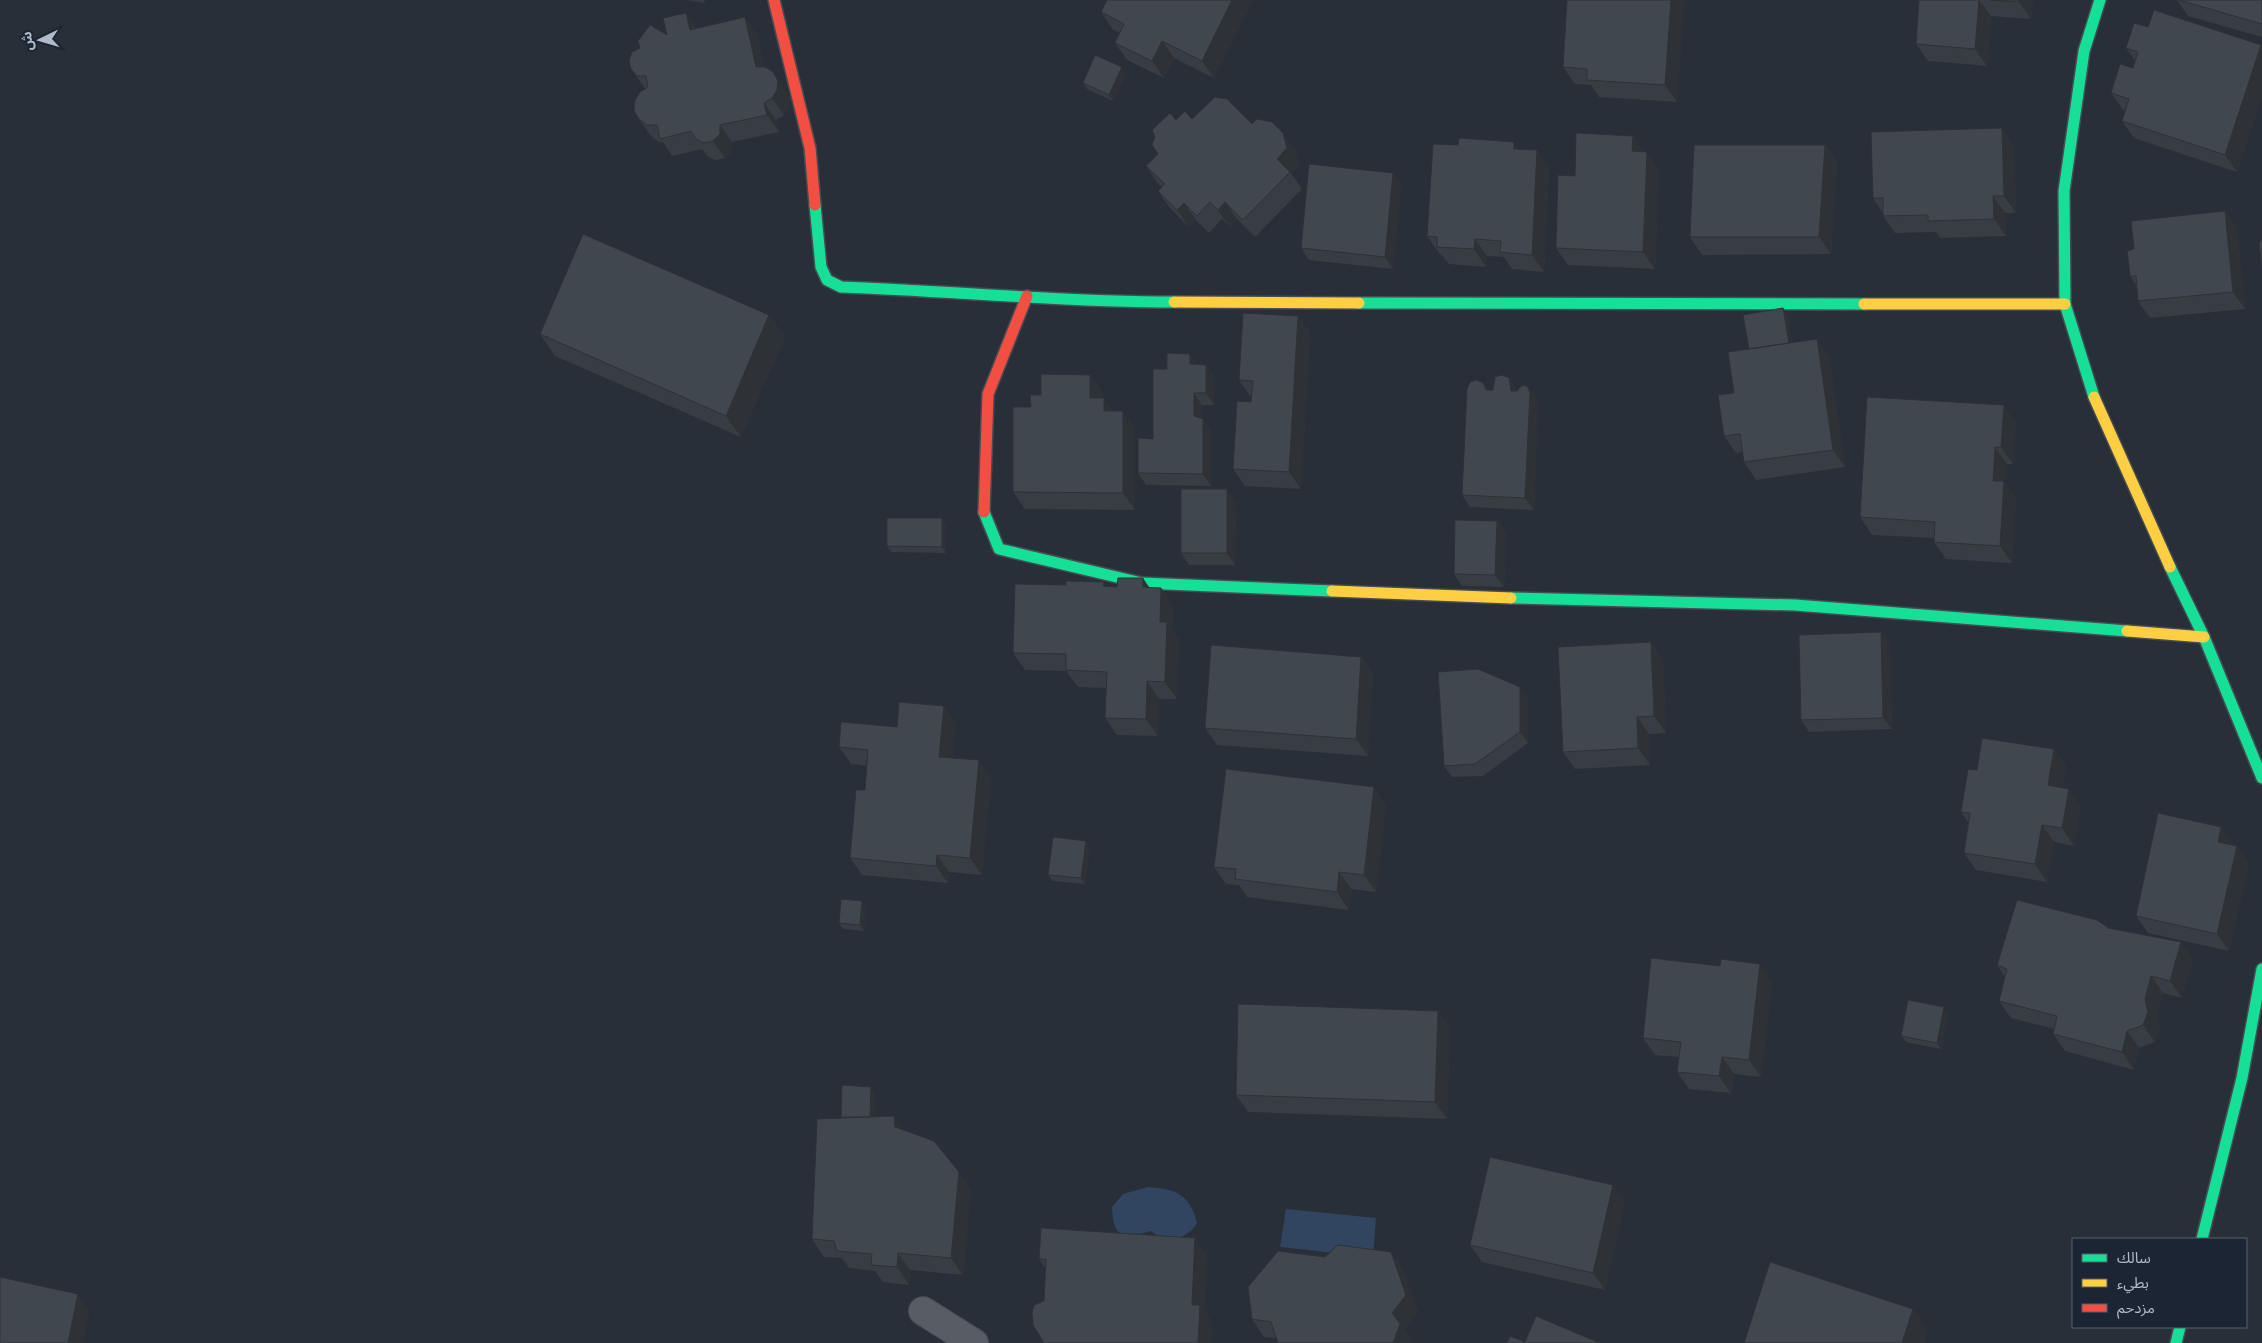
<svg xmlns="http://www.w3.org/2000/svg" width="2262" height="1343" font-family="Helvetica,'Noto Sans Arabic',sans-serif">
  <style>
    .water { fill: #314561 }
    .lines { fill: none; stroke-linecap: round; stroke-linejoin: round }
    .street-casing { stroke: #474b52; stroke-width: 30 }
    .fast-casing { stroke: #474b52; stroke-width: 14 }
    .slow-casing { stroke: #474b52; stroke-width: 14 }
    .jam-casing { stroke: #474b52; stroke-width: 14 }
    .street { stroke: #585d65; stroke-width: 28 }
    .fast { stroke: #16e098; stroke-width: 11 }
    .slow { stroke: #ffcf43; stroke-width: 11 }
    .jam { stroke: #f24e42; stroke-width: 11 }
    .wall { fill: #383d43 }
    .shaded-wall { fill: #2e3237 }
    .building { fill: #41474e; stroke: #2e3237 }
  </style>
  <rect width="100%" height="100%" fill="#282f38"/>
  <path class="water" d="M1148 1187C1176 1189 1190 1194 1197 1223L1192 1230 1176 1241 1160 1238 1151 1231C1124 1239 1113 1239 1112 1207L1123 1194Z
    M1286 1209 1376 1218 1373 1257 1280 1247Z"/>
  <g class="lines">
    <g class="street-casing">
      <path id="street" d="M923 1311 974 1343"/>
    </g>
    <g class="fast-casing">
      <path id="fast" d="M815 205 821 267 827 280 841 287C952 291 1063 302 1174 302
        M1359 303 1864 304
        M2094 397 2065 304 2064 191 2084 51 2100 0
        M984 512 999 549 1142 583 1332 591
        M2170 567 2204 637 2262 778
        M1511 598 1795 605 2127 631
        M2202 1239 2242 1078 2262 969
        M2176 1343 2180 1327"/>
    </g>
    <g class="slow-casing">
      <path id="slow" d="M1174 302 1359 303
        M1864 304H2065
        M2094 397 2170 567
        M1332 591 1511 598
        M2127 631 2204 637"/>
    </g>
    <g class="jam-casing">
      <path id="jam" d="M774 0 810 148 815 205
        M984 512 988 394 1027 296"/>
    </g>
    <use href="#street" class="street"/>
    <use href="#fast" class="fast"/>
    <use href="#slow" class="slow"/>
    <use href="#jam" class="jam"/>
  </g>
  <path class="wall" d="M687 0H705L704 3Z
    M1107 0H1253L1214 78 1174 58 1164 78 1127 60 1115 43 1120 33 1113 30 1101 12Z
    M1567 0H1684L1677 102 1599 97 1591 85 1575 84 1563 67Z
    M1919 0H2033L2031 19 1991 16 1987 66 1928 61 1916 44Z
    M2177 0H2262V37L2188 16Z
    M686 13 696 28 757 34 764 67 785 89 790 98 789 107 784 115 776 120 779 132 732 142V151L725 158 716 160 708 157 702 149 672 156 663 142H659L651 136 639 119 646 89 643 86 631 69 667 35Z
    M2148 27 2261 45 2262 46V96L2237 172 2134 138 2122 121 2125 111 2123 110 2111 93 2133 68 2135 61 2126 48Z
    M1126 73 1113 101 1087 89 1083 83Z
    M1192 119 1252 124 1295 150 1299 166 1291 173 1302 189 1255 237 1237 219 1230 227 1222 219 1209 233 1196 220 1189 227 1170 208 1158 191 1162 187 1158 184 1146 166 1158 154 1176 120Z
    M1633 136 1644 152 1659 169 1655 269 1568 265 1556 248 1575 176Z
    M1825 145 1837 162 1831 254 1702 255 1690 237Z
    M2014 145 2016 213H2005L2006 236 1940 238 1936 232 1895 233 1883 216V213L1873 198Z
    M1519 149 1537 150 1549 167 1544 272 1512 269 1504 257 1487 256 1486 267 1449 264 1441 254 1439 253 1427 236Z
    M1393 173 1401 185 1393 269 1309 260 1301 248Z
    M2225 211 2237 228 2245 309 2150 318 2138 301 2136 285 2130 276Z
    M1783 308 1787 314 1792 343 1817 339 1829 356 1845 467 1756 480 1744 462 1742 452 1736 453 1724 436 1734 393 1749 349Z
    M769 315 785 337 741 437 555 356 540 334Z
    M1298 316 1310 333 1301 489 1245 486 1233 469 1251 402 1252 397H1251L1239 380Z
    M1198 364 1206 365 1214 376V405H1202V419L1211 431V486L1146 485 1138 473 1153 439 1167 369Z
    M1090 375 1102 392V398L1112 411 1135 428V510L1025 509 1013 492 1031 407 1041 395Z
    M1483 383 1488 390H1517V391L1528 387 1537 399 1538 404 1534 510 1470 507 1462 495Z
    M2016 423 2013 464H2007L2005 484 2016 498 2012 563 1946 559 1934 542V538L1872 535 1860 517Z
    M1236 501 1235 565H1189L1181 553Z
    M942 518 946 525V553L891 552 887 546Z
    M1497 521 1506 533 1504 587 1462 586 1454 574Z
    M1106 587 1161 588 1173 605 1172 630 1179 640 1177 699H1159L1158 736 1117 735 1105 718 1106 688 1078 687 1066 671 1025 670 1013 653Z
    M1881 632 1890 644 1892 729 1809 732 1801 720Z
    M1651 642 1663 660 1666 733 1649 734 1650 765 1575 769 1563 752Z
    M1361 657 1373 674 1368 756 1217 745 1205 728Z
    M1528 698V743L1483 776 1452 777 1444 766Z
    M956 723 952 758 991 777 982 875 949 872 948 883 862 875 850 858 865 790 867 766 851 764 839 747 897 727Z
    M2054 749 2066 766 2062 788 2081 806 2074 846 2054 842 2047 882 1976 870 1964 853 1968 822 1961 812 1977 770Z
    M1386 804 1376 892 1351 889 1349 910 1247 897 1239 885 1226 884 1214 867Z
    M2233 844V845L2237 846 2249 863 2229 951 2148 933 2136 916Z
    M1090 847 1085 884 1053 881 1048 875Z
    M867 907 864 931 843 929 839 923Z
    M2108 928 2181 942 2193 959 2182 998 2163 993 2157 1016 2160 1030 2155 1042 2139 1048 2134 1070 2065 1051 2053 1034 2054 1029 2011 1018 1999 1001 2005 977 1997 965Z
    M1772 981 1761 1077 1734 1074 1731 1093 1689 1089 1677 1072 1679 1057 1655 1055 1643 1038Z
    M1438 1011 1450 1028 1447 1119 1248 1112 1236 1095Z
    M1948 1013 1941 1049 1906 1042 1901 1036Z
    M875 1093 874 1117 894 1116 903 1130 971 1189 963 1275 910 1270 909 1285 883 1282 875 1271 849 1268 842 1258 824 1257 812 1239 842 1118 841 1117Z
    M1625 1202 1605 1290 1482 1262 1470 1245Z
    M1391 1252 1403 1269 1418 1312 1404 1330 1412 1341 1276 1338 1264 1337 1252 1319 1325 1257Z
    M1207 1255 1204 1310 1212 1322 1211 1343H1044V1301L1046 1269 1039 1259Z"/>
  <path class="shaded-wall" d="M1232 0H1253L1214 78 1202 61Z
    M1671 0H1684L1677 102 1665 85Z
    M1979 0 1991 16 1987 66 1975 49Z
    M2019 0H2033L2031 19 2019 2Z
    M686 13 698 31 690 30Z
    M745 17 757 34 768 84 756 67Z
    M1162 41 1174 58 1164 78 1152 61Z
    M2261 45 2262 46V96L2237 172 2225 155Z
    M1122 67 1126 73 1113 101 1109 95Z
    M773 72 785 89 790 98 789 107 784 115 772 98Z
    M764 103 776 120 779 132 767 115Z
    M720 125 732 142V151L725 158 713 141Z
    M2002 128 2014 145 2016 213 2004 196Z
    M1283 133 1295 150 1299 166 1291 173 1277 159Z
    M1633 136 1645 153 1632 151Z
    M1514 142 1526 159 1514 149Z
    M1825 145 1837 162 1831 254 1819 237Z
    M1537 150 1549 167 1544 272 1532 255Z
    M1647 152 1659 169 1655 269 1643 252Z
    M1393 173 1401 185 1393 269 1385 257Z
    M1993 196 2005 213 2006 236 1994 219Z
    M1225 202 1237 219 1230 227 1218 210Z
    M1184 203 1196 220 1189 227 1177 210Z
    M2225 211 2237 228 2245 309 2233 292Z
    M1475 239 1487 256 1486 267 1474 249Z
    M1783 308 1787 314 1793 349 1789 343Z
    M769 315 785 337 741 437 726 416Z
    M1298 316 1310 333 1301 489 1289 472Z
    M1817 339 1829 356 1845 467 1833 450Z
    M1190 354 1198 365 1190 364Z
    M1206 365 1214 376V405L1206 393Z
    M1090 375 1102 392V415L1090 398Z
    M1509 378 1517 390 1519 403 1511 391Z
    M1528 387 1537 399 1538 404 1534 510 1525 498Z
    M1194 393 1202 405V428L1194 416Z
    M1104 398 1116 415 1104 411Z
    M2004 405 2016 423 2013 464 2001 447Z
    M1123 411 1135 428V510L1123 493Z
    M1203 419 1211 431V486L1203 474Z
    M1995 447 2007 464 2005 484 2016 498 2012 563 2000 546 1993 481Z
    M1227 489 1236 501 1235 565 1227 553Z
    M942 518 946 525V553L942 547Z
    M1497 521 1506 533 1504 587 1495 575Z
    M1143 578 1155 596 1143 587Z
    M1161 588 1173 605 1172 630 1179 640 1177 699 1165 682 1160 622Z
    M1881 632 1890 644 1892 729 1883 718Z
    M1651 642 1663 660 1666 733 1654 716Z
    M1361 657 1373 674 1368 756 1356 739Z
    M1147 681 1159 699 1158 736 1146 719Z
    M1520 687 1528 698V743L1520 732Z
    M944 706 956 723 951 774 939 757Z
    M1637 717 1649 734 1650 765 1638 748Z
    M2054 749 2066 766 2060 802 2048 785Z
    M979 760 991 777 982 875 970 858Z
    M1374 787 1386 804 1376 892 1364 875Z
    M2069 789 2081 806 2074 846 2062 828Z
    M2042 825 2054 842 2047 882 2035 864Z
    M2221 827 2233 844 2230 859 2218 842Z
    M1086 841 1090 847 1085 884 1081 878Z
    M2237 846 2249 863 2229 951 2217 934Z
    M937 855 949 872 948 883 936 866Z
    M1339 872 1351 889 1349 910 1337 892Z
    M862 901 867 907 864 931 860 925Z
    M2181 942 2193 959 2182 998 2170 981Z
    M1760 964 1772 981 1761 1077 1749 1060Z
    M2151 976 2163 993 2157 1016 2160 1030 2155 1042 2143 1025 2145 999Z
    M1944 1007 1948 1013 1941 1049 1937 1043Z
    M1438 1011 1450 1028 1447 1119 1435 1102Z
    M2127 1031 2139 1048 2134 1070 2122 1052Z
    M1722 1057 1734 1074 1731 1093 1719 1076Z
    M871 1087 875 1093 874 1124 870 1118Z
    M894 1116 906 1133 895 1127Z
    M959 1172 971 1189 963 1275 951 1258Z
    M1613 1185 1625 1202 1605 1290 1593 1273Z
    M1195 1238 1207 1255 1204 1310 1212 1322 1211 1343H1198L1192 1305Z
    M1391 1252 1403 1269 1418 1312 1404 1330 1412 1341 1411 1343H1393Z
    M898 1253 910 1270 909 1285 897 1267Z
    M78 1294 90 1311 83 1343H68Z
    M1913 1309 1928 1331 1924 1343H1902Z"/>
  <path class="building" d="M1107 0H1232L1202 61 1162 41 1152 61 1115 43 1124 24 1101 12Z
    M1567 0H1671L1665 85 1587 80V69L1563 67Z
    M1919 0H1979L1975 49 1916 44Z
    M1990 0H2019V2Z
    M2179 0H2262V24Z
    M2154 10 2261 45 2225 155 2122 121 2129 99 2111 93 2120 64 2133 68 2138 52 2126 48 2134 23 2148 27Z
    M686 13 690 30 745 17 756 67H765L773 72 778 81 777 90 772 98 764 103 767 115 720 125V134L713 141 704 143 696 139 691 131 660 139 657 125H647L639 119 634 111 635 100 640 92 648 87 646 76H637L631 69 629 61 632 52 640 48 638 41 650 25 667 35 663 18Z
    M1095 55 1122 67 1109 95 1083 83Z
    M1215 97 1227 99 1252 124 1257 119 1272 122 1283 133 1287 148 1277 159 1290 172 1243 220 1225 202 1218 210 1210 202 1197 216 1184 203 1177 210 1158 191 1165 184 1146 166 1158 154 1152 145 1155 137 1152 130 1170 113 1176 120 1185 111 1192 119Z
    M2002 128 2004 196H1993L1994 219 1928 221V215L1883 216V198H1873L1871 132Z
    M1576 133 1633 136 1632 151 1647 152 1643 252 1556 248 1558 175 1575 176Z
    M1459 138 1514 142V149L1537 150 1532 255 1500 252 1501 241 1475 239 1474 249 1437 247V237L1427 236 1433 144 1458 145Z
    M1694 145H1825L1819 237H1690Z
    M1309 164 1393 173 1385 257 1301 248Z
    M2225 211 2233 292 2138 301 2136 276H2130L2127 251 2134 249 2131 221Z
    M583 234 769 315 726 416 540 334Z
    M2262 239V270L2259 243Z
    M1783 308 1789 343 1749 349 1743 315Z
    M1243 313 1298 316 1289 472 1233 469 1237 401 1251 402 1253 381 1239 380Z
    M1817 339 1833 450 1744 462 1740 434 1724 436 1718 395 1734 393 1728 352Z
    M1167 353 1190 354V364L1206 365V393H1194V416L1203 419V474L1138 473V438L1153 439V369H1167Z
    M1041 374 1090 375V398H1104V411H1123V493L1013 492V407H1031L1030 395H1041Z
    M1502 375 1509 378 1511 391H1517L1520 387 1524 385 1528 387 1530 392 1525 498 1462 495 1467 389 1470 382 1477 380 1483 383 1486 390H1493L1495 377Z
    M1867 397 2004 405 2001 447H1995L1993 481H2004L2000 546 1934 542 1935 522 1860 517Z
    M1181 489H1227V553H1181Z
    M887 518H942V547L887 546Z
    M1455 520 1497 521 1495 575 1454 574Z
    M1118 578H1143V587L1161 588 1160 622H1167L1165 682 1147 681 1146 719 1105 718 1107 672 1066 670V654L1013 653 1015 584 1066 585V581L1104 582 1103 586 1117 587Z
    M1881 632 1883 718 1801 720 1799 635Z
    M1651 642 1654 716 1637 717 1638 748 1563 752 1558 647Z
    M1211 645 1361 657 1356 739 1205 728Z
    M1478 669 1520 687V732L1475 764 1444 766 1438 672Z
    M899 702 944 706 939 757 979 760 970 858 937 855 936 866 850 858 856 790H865L868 750 839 747 841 722 897 727Z
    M1982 738 2054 749 2048 785 2069 789 2062 828 2042 825 2035 864 1964 853 1970 813 1961 812 1968 769 1977 770Z
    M1226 769 1374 787 1364 875 1339 872 1337 892 1235 879 1236 869 1214 867Z
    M2158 813 2221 827 2218 842 2237 846 2217 934 2136 916Z
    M1053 837 1086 841 1081 878 1048 875Z
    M841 899 862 901 860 925 839 923Z
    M2017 900 2097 920 2108 928 2181 942 2170 981 2151 976 2145 999 2148 1012 2143 1025 2127 1031 2122 1052 2053 1034 2057 1016 1999 1001 2007 969 1997 965Z
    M1651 958 1720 966 1721 959 1760 964 1749 1060 1722 1057 1719 1076 1677 1072 1681 1042 1643 1038Z
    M1908 1000 1944 1007 1937 1043 1901 1036Z
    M1238 1004 1438 1011 1435 1102 1236 1095Z
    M842 1085 871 1087 870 1117H841Z
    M894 1116 895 1127 934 1141 959 1172 951 1258 898 1253 897 1267 871 1265 872 1254 837 1251 834 1241 812 1239 817 1119Z
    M1490 1157 1613 1185 1593 1273 1470 1245Z
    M1041 1228 1195 1238 1192 1305H1200L1198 1343H1044L1033 1325 1032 1313 1034 1305 1044 1301 1046 1259H1039Z
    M1338 1245 1391 1252 1406 1295 1392 1313 1400 1324 1393 1343H1278L1271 1322 1252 1319 1248 1287 1278 1251 1325 1257Z
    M1770 1262 1913 1309 1902 1343H1744Z
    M0 1277 78 1294 68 1343H0Z
    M1536 1316 1600 1343H1507L1510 1336 1525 1342Z"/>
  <rect x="2072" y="1238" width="175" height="90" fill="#1b2533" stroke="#57616f"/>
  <rect x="2082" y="1254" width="25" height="8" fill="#16e098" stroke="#57616f"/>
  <text x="2117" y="1263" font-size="15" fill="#b1bac9">سالك</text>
  <rect x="2082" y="1279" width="25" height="8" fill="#ffcf43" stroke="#57616f"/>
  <text x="2117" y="1288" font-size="15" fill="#b1bac9">بطيء</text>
  <rect x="2082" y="1304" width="25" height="8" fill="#f24e42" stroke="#57616f"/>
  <text x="2117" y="1313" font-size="15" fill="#b1bac9">مزدحم</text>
  <g transform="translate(40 40) rotate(265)" stroke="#1b2533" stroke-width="4" paint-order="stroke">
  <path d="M0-4L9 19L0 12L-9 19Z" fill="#b1bac9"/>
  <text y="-8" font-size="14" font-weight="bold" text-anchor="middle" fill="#b1bac9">ش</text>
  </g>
</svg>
